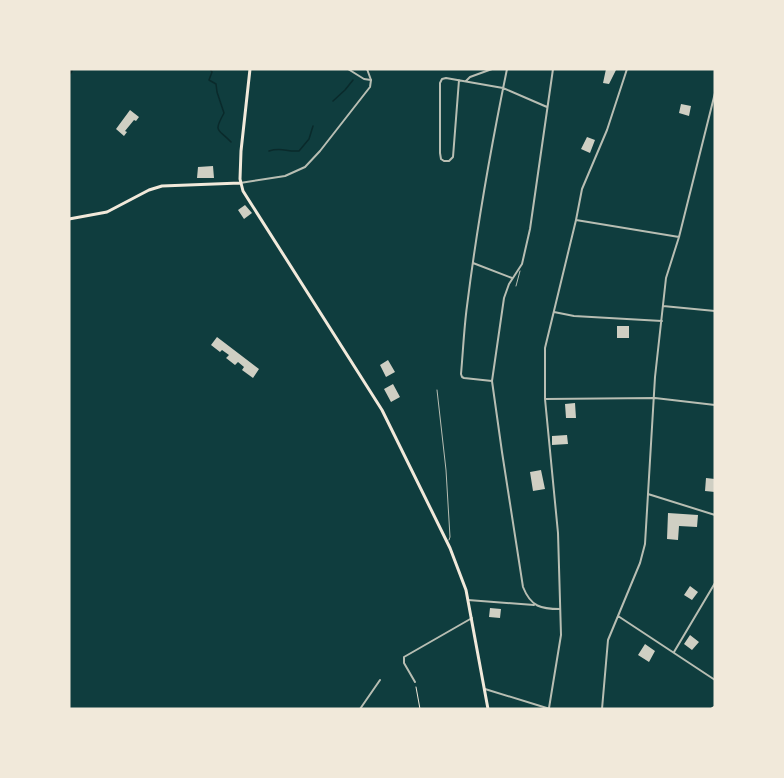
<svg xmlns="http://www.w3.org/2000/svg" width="784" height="778" font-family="Arial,sans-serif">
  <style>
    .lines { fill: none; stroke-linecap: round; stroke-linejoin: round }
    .stream { stroke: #0a2a2b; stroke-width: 1.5 }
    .river { stroke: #0a2a2b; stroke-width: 7 }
    .building { fill: #cfcfc3 }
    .path { stroke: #f1e9da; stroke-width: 1 }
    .service { stroke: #b8beb3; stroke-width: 1 }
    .minor { stroke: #b8beb3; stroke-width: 2 }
    .tertiary { stroke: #b8beb3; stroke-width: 2 }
    .secondary { stroke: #f1e9da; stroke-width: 3 }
  </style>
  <rect width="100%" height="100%" fill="#0f3d3e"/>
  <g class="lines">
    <path class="stream" d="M210 69 212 72 209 80 216 84 217 92 224 113C213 133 218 128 231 142
      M333 101 345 90 353 80
      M269 151C282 147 286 152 299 151L309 139 313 126"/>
    <path class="river" d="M69 71 70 69"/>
  </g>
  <path class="building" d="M606 69 616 70 609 84 603 83Z
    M681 104 691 106 689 116 679 113Z
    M130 110 139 117 136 121 134 120 125 131 127 132 124 136 116 129Z
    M587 137 595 140 590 153 581 149Z
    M213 166 214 178H197L198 167Z
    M245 205 252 213 244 219 238 210Z
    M617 326H629V338H617Z
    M217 337 259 369 253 378 242 370 244 367 238 362 235 365 226 358 229 355 222 350 220 352 211 345Z
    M388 360 395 372 386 377 380 365Z
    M393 384 400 397 391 402 384 389Z
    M575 403 576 418H566L565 404Z
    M567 435 568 444 552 445V436Z
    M541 470 545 489 533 491 530 472Z
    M706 478 715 479V492L705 491Z
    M668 513 698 515 697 527 679 526 678 540 667 539Z
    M690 586 698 592 692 600 684 595Z
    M490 608 501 609 500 618 489 617Z
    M690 635 699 642 692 650 684 644Z
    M645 644 655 651 649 662 638 655Z"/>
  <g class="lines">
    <path class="path" d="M416 687 420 709"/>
    <path class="service" d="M516 286 520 271
      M437 390 446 470 450 537 449 540"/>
    <path class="minor" d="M348 69 364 79 371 80
      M553 69 530 229 522 264 509 284 504 298 492 381 502 452 523 587C531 607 541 609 560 609
      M459 80 453 157 449 161H444L441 159 440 153V83L442 79 446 78 503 88 547 107
      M466 81 470 77 492 69
      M576 220 679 237
      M473 263 512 278
      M663 306 715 311
      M554 312 574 316 662 321
      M492 381 464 378 462 377 461 374C463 352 464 328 467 306 477 226 491 147 507 69
      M545 399 655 398 715 405
      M648 494 715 515
      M468 600 534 605
      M618 616 715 680
      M674 652 715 583
      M415 682 404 663V657L472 618
      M485 689 550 709
      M549 708 561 635 558 533 545 399V348L576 220 582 189 607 130 627 69
      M360 709 380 680
      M602 709 608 640 640 563 645 544 655 377 666 278 679 237 715 93"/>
    <path class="tertiary" d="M240 183 285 176 305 167 320 151 370 87 371 80 367 69"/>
    <path class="secondary" d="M250 69 241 151 240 179 243 191 382 410 450 548 466 590 488 709
      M69 219 107 212 149 190 162 186 240 183
      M712 709 715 707"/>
  </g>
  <rect width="784" height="778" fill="none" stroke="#f1e9da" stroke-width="141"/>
</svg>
